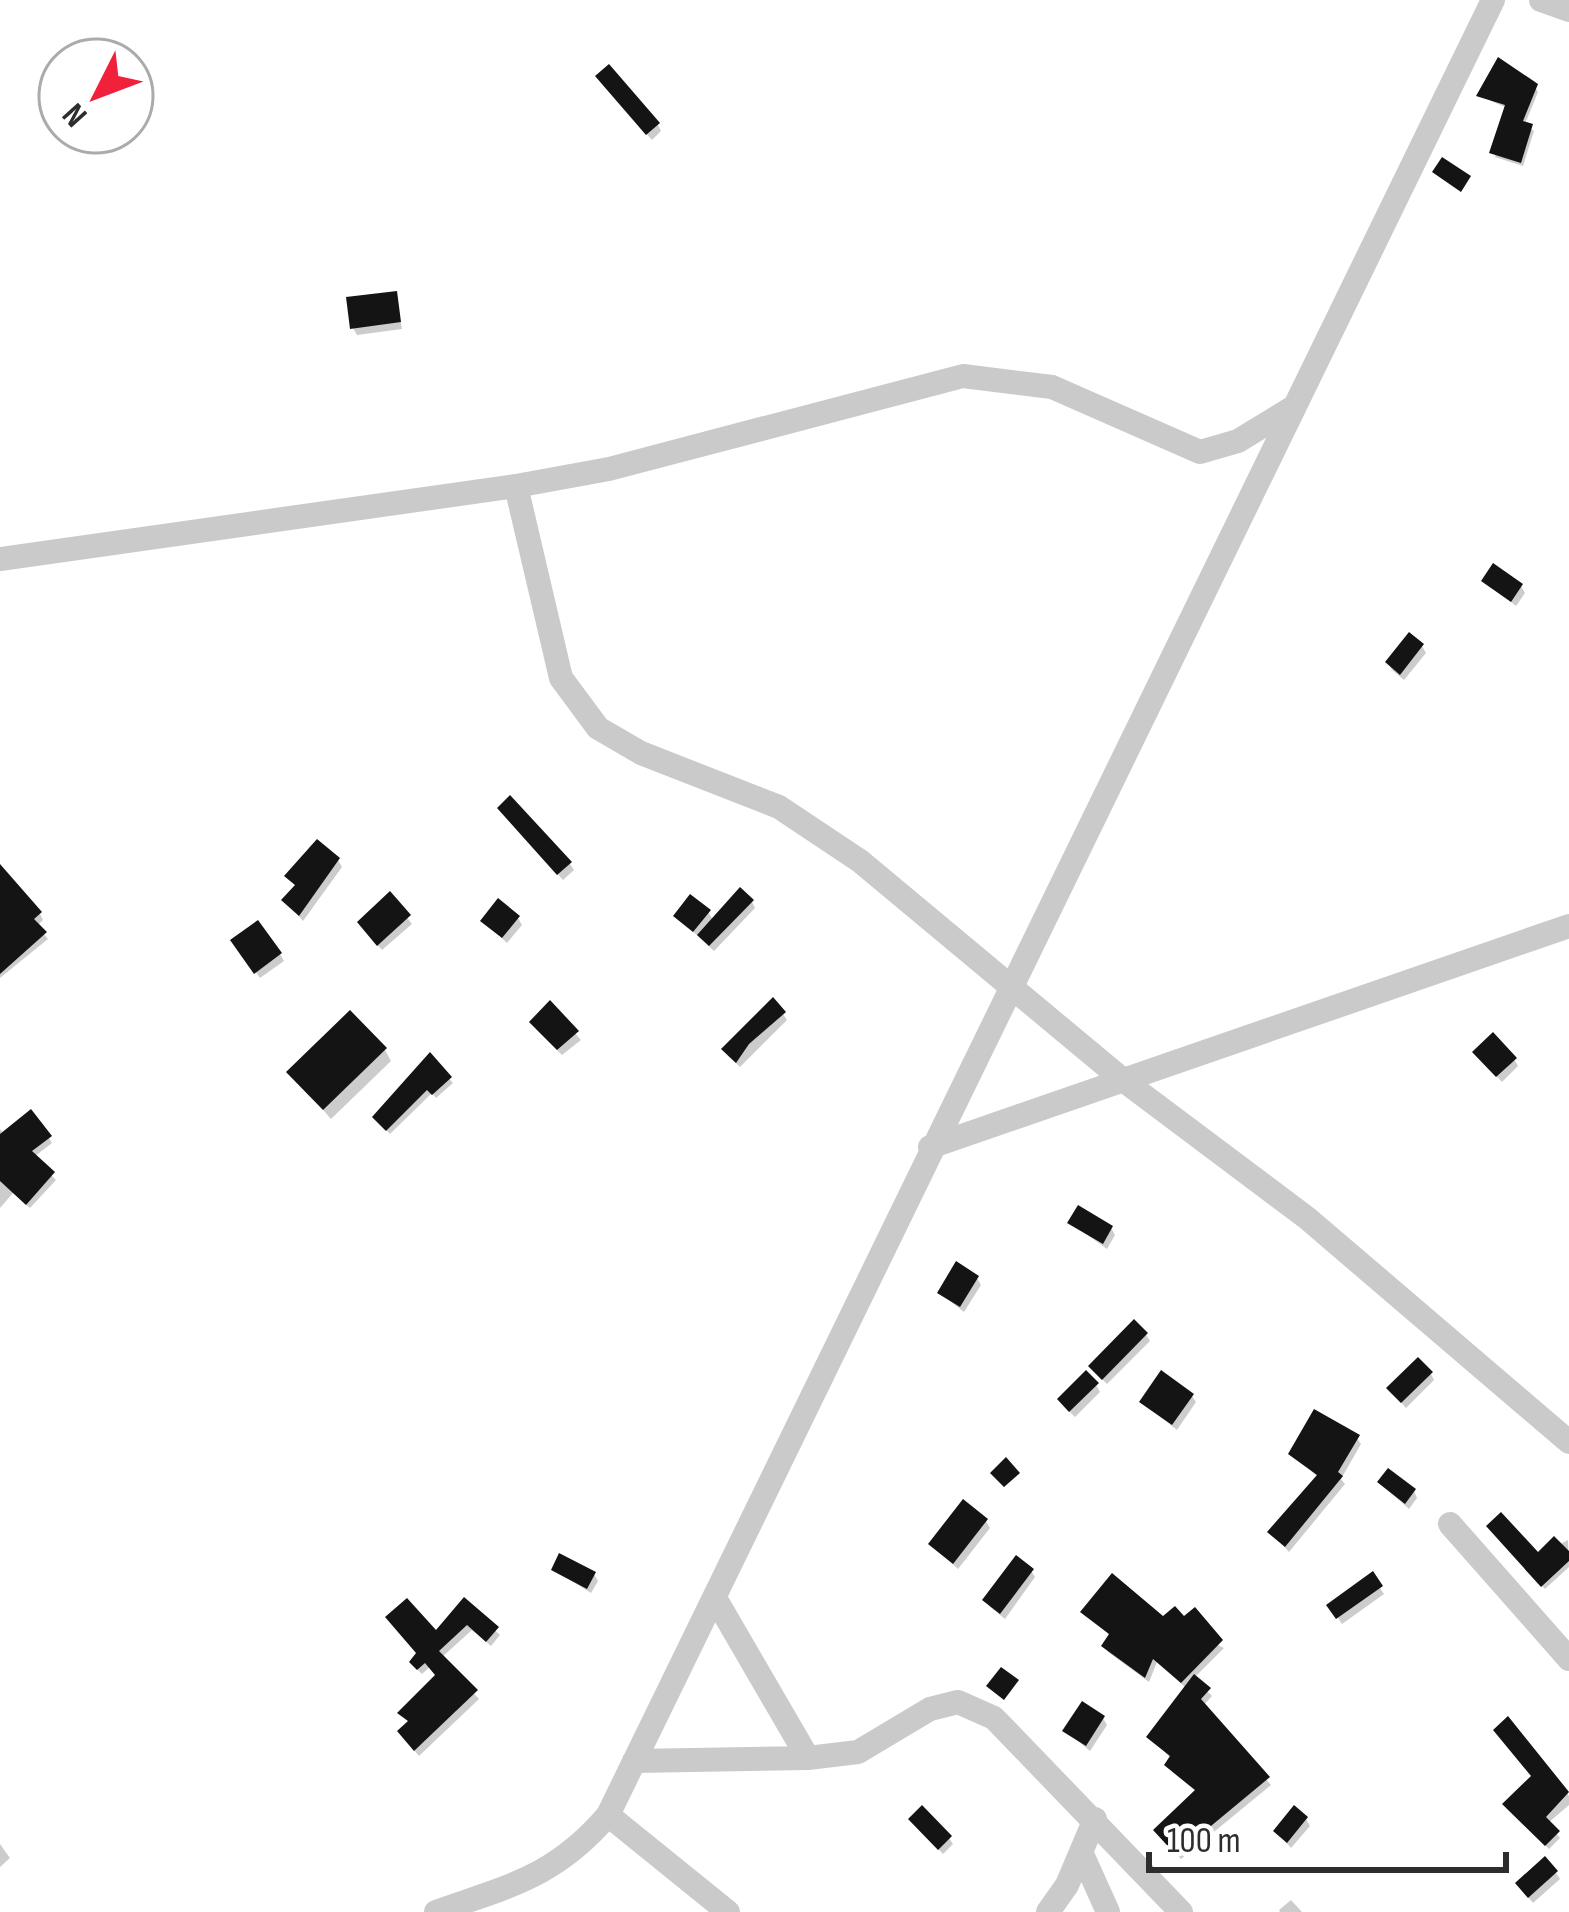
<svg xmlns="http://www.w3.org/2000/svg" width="1569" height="1912" font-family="'Sofia Sans Condensed',sans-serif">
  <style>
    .shadow { fill: #0003 }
    .building { fill: #141414 }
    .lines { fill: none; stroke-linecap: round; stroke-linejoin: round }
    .street { stroke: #cacaca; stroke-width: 24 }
  </style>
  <rect width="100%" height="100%" fill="#fff"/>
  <path class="shadow" d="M602 84 658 125 661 131 652 140Z
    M1535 87 1538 92 1525 124 1534 131 1523 166 1495 157 1507 108 1480 96Z
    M395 294 402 329 357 335 353 328Z
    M1485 581 1521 586 1525 593 1516 606Z
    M1422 646 1426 653 1404 680 1392 670 1388 663Z
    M510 799 570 864 574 870 563 880 504 815Z
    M338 860 342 867 303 921 285 900 297 887 288 877Z
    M0 869 40 914 43 920 37 926 48 939 0 978Z
    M390 895 412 924 382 950 364 929Z
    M752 902 755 908 714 951 677 917 708 912 714 921Z
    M518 918 522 925 507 943 484 921Z
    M234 941 280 954 284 961 260 978Z
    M550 1005 581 1040 562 1055 536 1029Z
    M783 1014 787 1020 740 1067 728 1056 725 1050Z
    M385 1050 391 1061 331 1119 290 1072Z
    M430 1057 453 1083 436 1098 432 1093 390 1134 379 1122Z
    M1480 1059H1514L1518 1066 1502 1082Z
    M0 1129 4 1134 49 1138 52 1143 34 1157 56 1180 30 1208 13 1193 0 1208Z
    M1071 1223 1111 1228 1115 1235 1107 1249Z
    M977 1278 981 1285 964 1312 940 1293Z
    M1146 1335 1150 1341 1107 1384 1096 1373Z
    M1431 1374 1434 1380 1406 1408 1394 1395Z
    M1096 1385 1100 1392 1075 1417 1064 1406Z
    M1192 1396 1196 1402 1177 1430 1142 1402Z
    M1357 1438 1361 1444 1341 1479 1345 1484 1289 1552 1271 1532 1318 1477 1292 1454Z
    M1380 1483 1414 1491 1417 1498 1409 1509Z
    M986 1521 990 1528 958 1569 932 1545Z
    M1492 1531 1538 1556 1568 1540 1569 1567 1545 1589Z
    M554 1570 594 1574 598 1581 591 1593Z
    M1031 1571 1035 1577 1005 1619 990 1607 986 1600Z
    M1372 1576 1384 1594 1342 1624 1330 1606Z
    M464 1601 500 1635 491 1646 472 1630 441 1658 479 1699 419 1756 404 1738 410 1724 401 1713 438 1676 430 1667 422 1674 416 1668Z
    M1083 1612 1163 1620 1224 1648 1194 1678 1212 1696 1203 1706 1271 1785 1181 1859 1160 1837 1197 1792 1171 1771 1172 1759 1149 1737 1187 1689 1157 1662 1149 1682 1108 1652 1104 1646 1111 1636Z
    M1103 1718 1107 1725 1090 1751 1066 1731Z
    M1508 1720 1569 1796V1805L1548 1823 1560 1838 1549 1849 1509 1809 1534 1777Z
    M1306 1819 1310 1826 1291 1848 1276 1831Z
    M916 1826 949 1838 953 1844 943 1854Z
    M0 1844 10 1858 0 1867Z
    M1556 1873 1560 1879 1533 1903 1522 1890Z
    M1291 1900 1302 1912H1280L1279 1910Z"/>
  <path class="building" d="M1498 57 1538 84 1523 121 1533 124 1521 163 1489 153 1505 105 1476 96Z
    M609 64 660 123 646 135 595 76Z
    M1442 157 1471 176 1461 192 1432 172Z
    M397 291 401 322 350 329 346 297Z
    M1493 563 1523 584 1511 602 1481 581Z
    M1409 632 1424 644 1400 675 1385 662Z
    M510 795 572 862 557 875 497 808Z
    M317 839 340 858 299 916 281 900 295 885 284 876Z
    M0 864 42 912 34 919 47 932 0 974Z
    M740 887 754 900 709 946 697 935Z
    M390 891 411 915 377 946 357 922Z
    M690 894 711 910 693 932 673 916Z
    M498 898 520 916 502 938 480 921Z
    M258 920 282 953 254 974 230 940Z
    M773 997 786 1012 749 1044 736 1063 721 1049Z
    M550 1000 579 1031 557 1050 529 1022Z
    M350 1010 387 1048 323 1110 286 1072Z
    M1493 1032 1517 1058 1496 1077 1472 1052Z
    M430 1052 452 1077 432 1095 427 1090 386 1131 372 1117Z
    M31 1109 52 1136 32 1151 55 1172 26 1205 0 1181V1134Z
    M1078 1205 1113 1226 1103 1244 1067 1223Z
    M956 1261 979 1276 960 1307 937 1293Z
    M1134 1319 1148 1333 1102 1380 1088 1366Z
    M1418 1357 1433 1372 1401 1403 1386 1388Z
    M1086 1370 1099 1383 1069 1412 1057 1399Z
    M1161 1370 1194 1394 1172 1425 1139 1402Z
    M1314 1409 1360 1435 1338 1472 1343 1476 1285 1547 1267 1532 1317 1475 1288 1454Z
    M1006 1457 1020 1473 1004 1487 990 1473Z
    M1388 1468 1416 1489 1405 1504 1377 1482Z
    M963 1499 988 1519 953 1564 928 1544Z
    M1501 1512 1538 1552 1554 1536 1569 1551V1561L1541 1587 1486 1526Z
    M559 1553 596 1572 587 1589 551 1570Z
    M1016 1555 1034 1569 1000 1614 982 1600Z
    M1373 1571 1383 1586 1336 1619 1326 1605Z
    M1112 1573 1163 1616 1175 1606 1184 1616 1195 1607 1223 1640 1181 1683 1153 1659 1145 1678 1101 1646 1109 1634 1080 1612Z
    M464 1597 499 1627 486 1642 467 1625 439 1651 478 1690 414 1751 397 1731 408 1721 397 1713 435 1675 425 1663 417 1670 409 1662 416 1653 385 1617 407 1598 436 1630Z
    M1001 1667 1019 1680 1004 1700 986 1686Z
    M1194 1674 1211 1688 1201 1699 1270 1777 1176 1855 1153 1830 1195 1790 1164 1765 1170 1756 1146 1737Z
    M1082 1701 1105 1716 1086 1746 1062 1731Z
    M1508 1716 1569 1792 1546 1817 1560 1831 1545 1846 1502 1804 1531 1776 1493 1730Z
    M922 1805 952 1836 938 1850 908 1819Z
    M1294 1805 1308 1817 1287 1843 1273 1831Z
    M1545 1856 1558 1871 1528 1898 1515 1883Z"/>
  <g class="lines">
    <path class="street" d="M1541 0 1569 10
      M516 486 561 678 598 728 641 753 779 807 860 861 1123 1080 1307 1218 1569 1442
      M0 559 516 486 609 469 963 376 1052 387 1200 452 1238 441 1292 408
      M930 1147 1569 926
      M1450 1524 1569 1659
      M715 1598 808 1758 858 1752 930 1709 958 1702 994 1718 1181 1912
      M634 1761 808 1758
      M608 1815 728 1912
      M1081 1852 1108 1912
      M436 1912C509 1886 555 1877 608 1815L1493 0
      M1048 1912 1067 1885 1095 1819"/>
  </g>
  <g transform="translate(96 96) rotate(228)"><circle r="57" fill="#ffffff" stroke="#ababab" stroke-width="3"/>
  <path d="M0-9L21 45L0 30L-21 45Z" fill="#f1213c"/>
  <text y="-18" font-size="33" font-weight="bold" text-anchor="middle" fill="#2d2d2d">N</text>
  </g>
  <path d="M1149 1852v18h357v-18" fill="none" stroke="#2d2d2d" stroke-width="6"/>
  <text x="1167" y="1852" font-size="36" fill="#2d2d2d" stroke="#ffffff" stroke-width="9" paint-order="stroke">100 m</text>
</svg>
